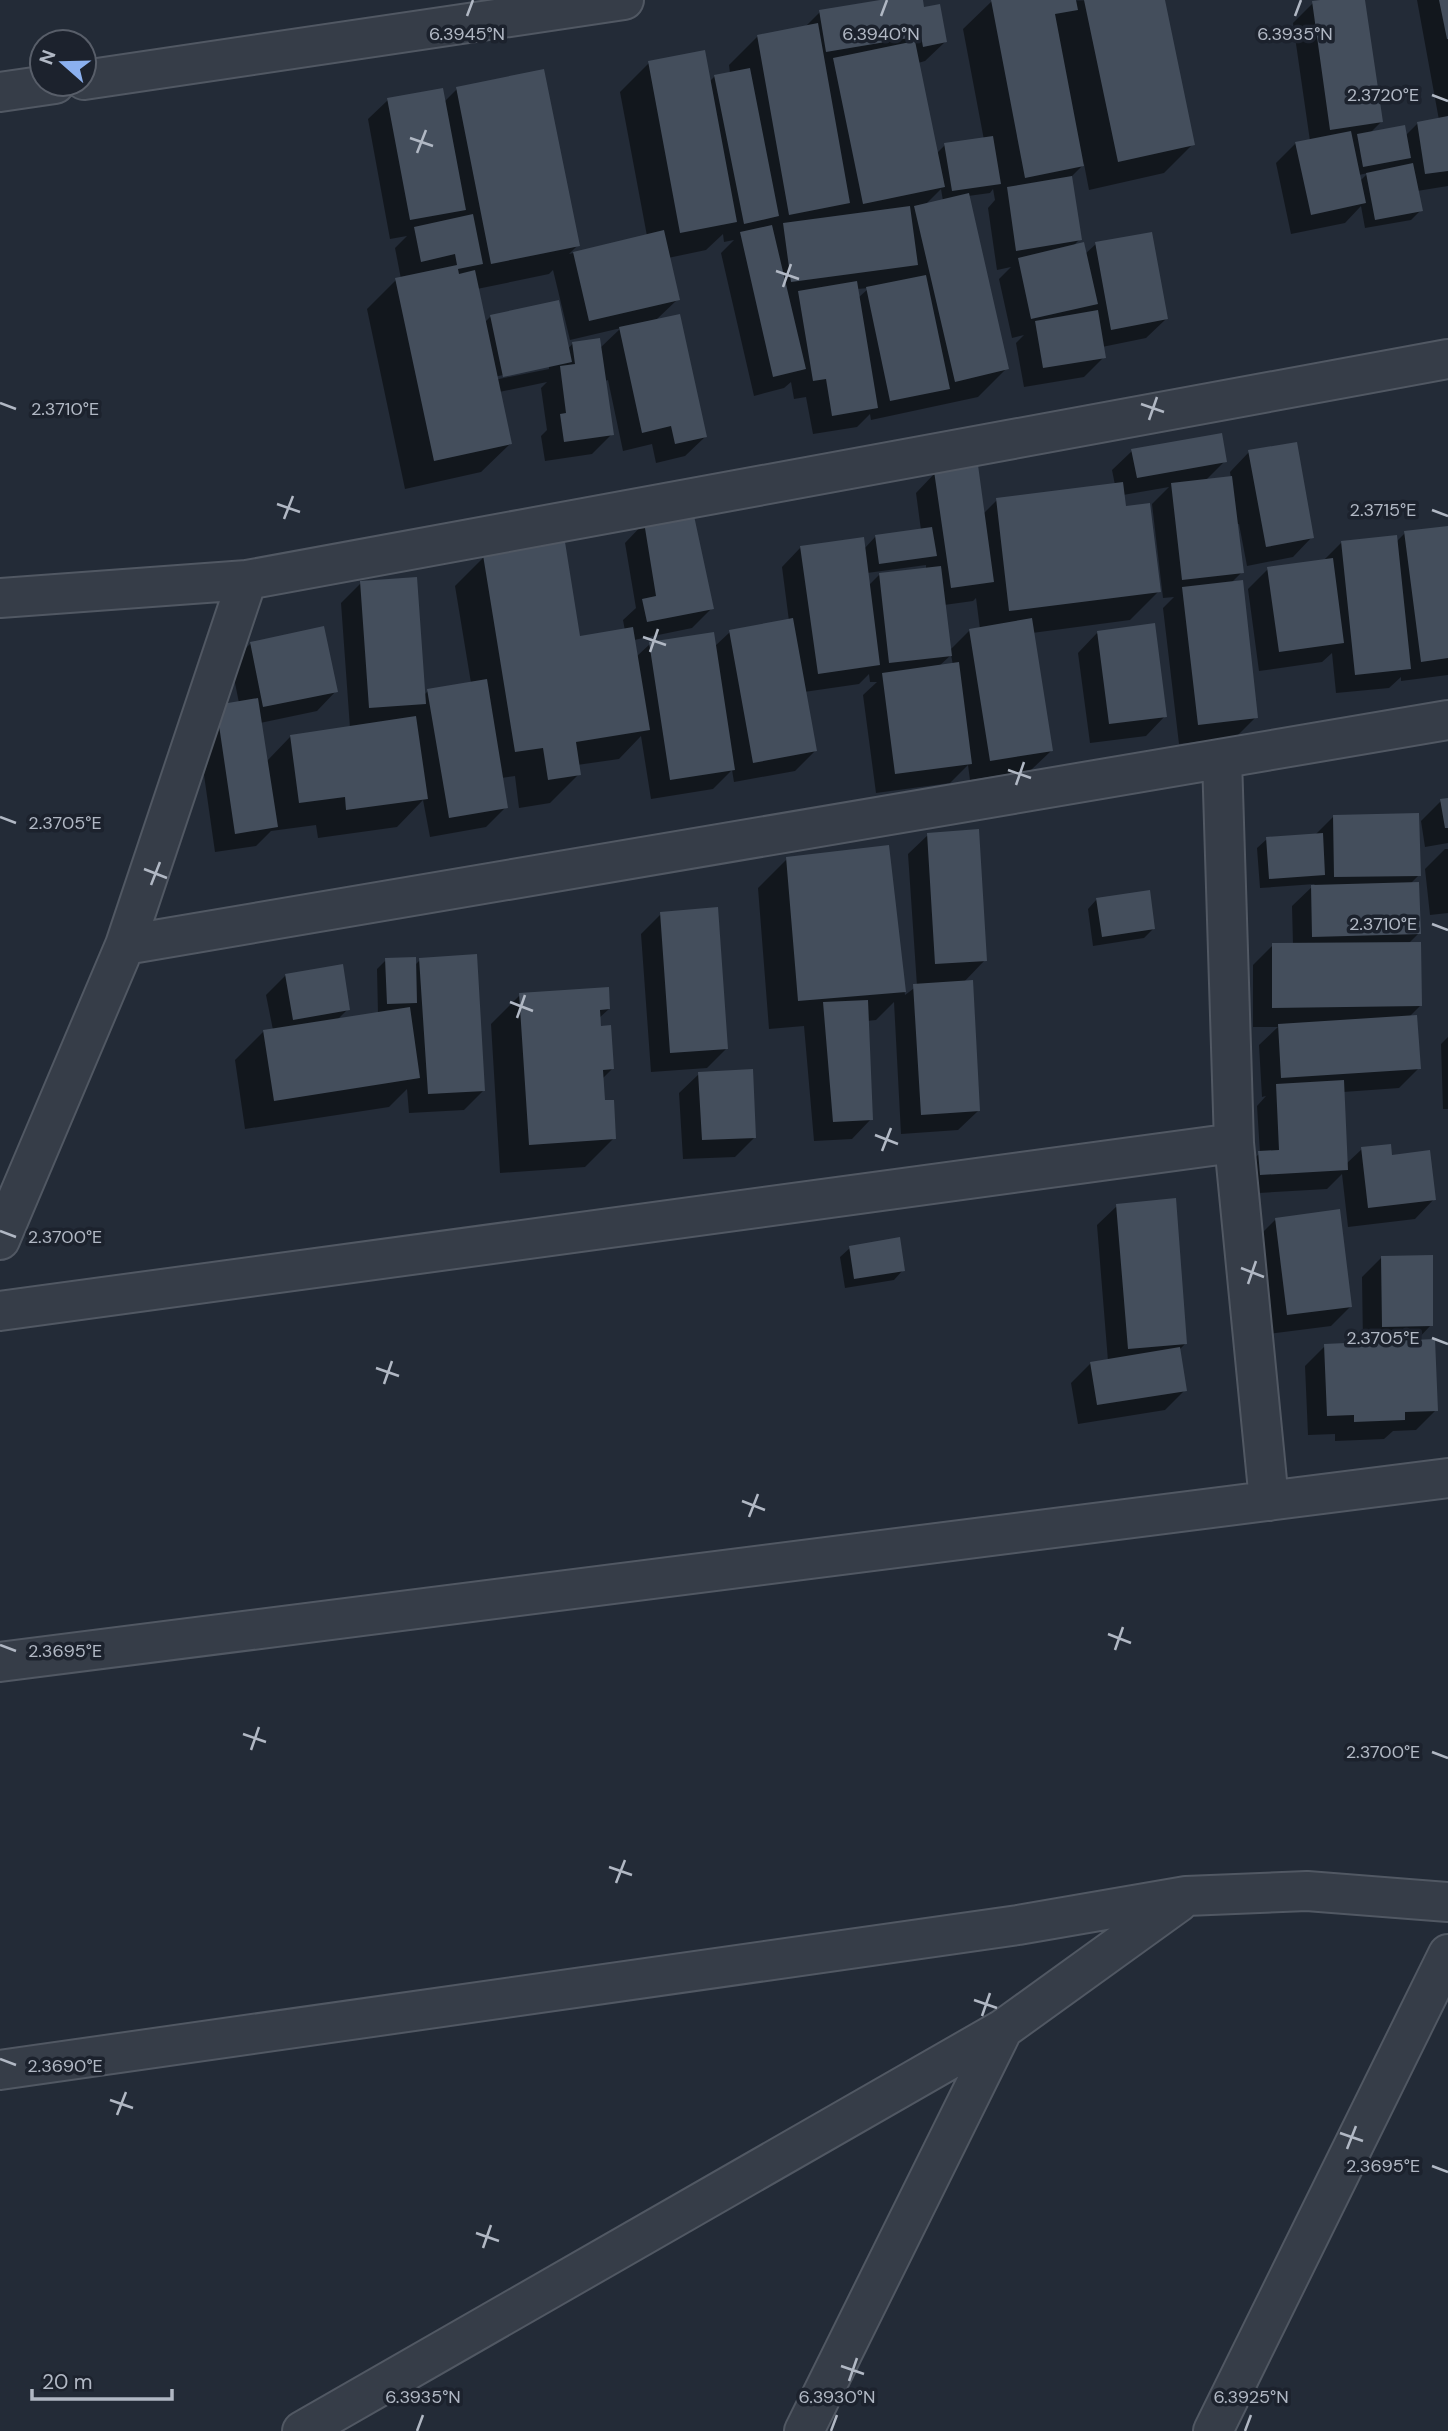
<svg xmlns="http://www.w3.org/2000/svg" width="1448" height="2431" font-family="'DM Sans',sans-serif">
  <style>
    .shadow { fill: #0007; fill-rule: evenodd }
    .building { fill: #444e5c }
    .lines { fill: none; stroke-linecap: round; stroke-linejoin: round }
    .minor-casing { stroke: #515863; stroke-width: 42 }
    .minor { stroke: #363d48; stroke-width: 38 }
    .ticks { fill: none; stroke: #b1b8c4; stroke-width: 2.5 }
    .ticks-label { font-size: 18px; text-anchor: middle; fill: #b1b8c4; stroke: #1c222d; stroke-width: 7; stroke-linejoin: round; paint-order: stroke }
  </style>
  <rect width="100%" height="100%" fill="#232b37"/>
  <path class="shadow" d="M891 0H921L922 9 945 42 925 61 918 63 936 154 945 145 984 140 963 29 992 1 1163 0 1193 144 1164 173 1089 190 1084 164 1070 178 1080 239 1072 247 1085 254 1096 244 1166 319 1146 338 1102 347 1104 357 1084 377 1024 387 1016 343 1024 335 1012 338 999 279 1011 267 997 270 988 208 995 200 993 189 990 193 968 196 1007 368 978 397 871 420 870 414 857 427 813 434 806 397 794 399 791 382 784 388 754 396 721 253 734 240 724 242 723 234 706 250 668 258 678 299 656 320 705 437 685 456 656 463 652 444 623 451 608 380 605 381 612 434 592 454 545 461 541 436 547 430 541 388 547 382 499 392 510 444 481 472 405 489 367 309 396 280 401 279 395 248 407 236 390 239 368 119 388 100 444 102 457 89 578 245 569 254 647 236 620 92 649 63 709 82 715 76 730 73 729 65 758 36 804 28 820 12ZM941 189 943 201 925 205ZM553 270 570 340 621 328 600 348 573 343 567 350 490 317 485 322 477 289 549 274ZM869 288 858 298 857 289ZM549 365V369L494 380V377Z
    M1331 0H1364L1381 122 1369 134 1405 136 1418 123 1439 120 1417 0H1448V186L1417 191 1421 210 1411 220 1365 228 1361 206 1345 223 1291 234 1276 163 1296 143 1310 141 1293 23 1313 3ZM1368 173 1360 181 1359 175Z
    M1132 451 1225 461 1205 481 1231 478 1230 472 1249 452 1312 537 1293 557 1247 566 1239 524H1236L1242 572 1231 583 1256 717 1236 737 1179 744 1163 608 1174 597 1163 598 1152 504 1169 487 1123 495 1125 508 1159 591 1130 620 1032 633 1051 751 1031 770 970 780 968 765 950 783 876 793 863 695 877 682H870L869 674 859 684 804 692 815 751 795 771 734 782 732 770 713 789 651 799 641 736 619 759 577 765 579 774 550 803 519 808 515 776 501 778 506 807 486 827 430 837 423 800 397 827 318 838 316 825 271 831 256 846 215 852 197 726 239 703 231 663 251 643 336 691 317 711 260 723 266 762 291 736 350 728 341 603 361 583 424 695 428 691 471 683 455 586 484 557 579 638 625 631 623 620 636 608 625 543 644 523 712 608 692 628 634 640 636 657 650 644 714 647 730 632 789 621 782 567 801 547 864 549 876 536 921 530 916 493 935 473 983 514 997 500 1115 485 1112 470ZM926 565V570L880 574 868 586 867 573ZM976 598 980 629 970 630 949 651 944 605 973 601ZM951 655 953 665 938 667Z
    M1448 528V675L1401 681V677L1389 688 1336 693 1332 653 1322 662 1259 671 1248 589 1268 569 1323 561 1342 542H1396L1405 533Z
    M1097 633 1165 716 1146 736 1090 743 1078 653Z
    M1448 800V843L1425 847 1421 821 1441 801Z
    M1333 817 1419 875 1410 884 1419 933 1408 944 1420 1006 1409 1017 1419 1068 1399 1088 1343 1092 1346 1164 1362 1149 1391 1157 1434 1199 1415 1219 1348 1227 1342 1174 1327 1189 1241 1194 1239 1173 1260 1153 1257 1106 1266 1096 1262 1097 1259 1045 1278 1027H1253V965L1273 945H1293L1292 906 1315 884 1260 888 1257 848 1267 839 1315 835Z
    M928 835 985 960 963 983 978 1111 958 1130 901 1134 894 1002 876 1020 867 1021 871 1119 852 1139 814 1141 804 1026 769 1029 758 888 787 859 887 847 905 995 917 986 908 854Z
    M1445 849H1448V913L1430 915 1425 869Z
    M1097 899 1153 929 1144 938 1093 946 1088 909Z
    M661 914 727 1048 707 1068 651 1072 641 934Z
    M386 960 414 966 420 960 484 1090 464 1110 409 1113 407 1089 389 1107 245 1129 235 1060 264 1031 273 1030 266 995 286 975 348 1009 337 1020 378 1014 377 969Z
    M520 995 609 1009 599 1018 612 1069 602 1079 604 1102 614 1138 585 1167 500 1173 491 1024Z
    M1448 1037V1109H1443L1441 1044Z
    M699 1074 755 1137 735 1157 683 1159 679 1093Z
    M1117 1206 1185 1344 1179 1350 1185 1390 1165 1410 1078 1424 1071 1383 1091 1363 1108 1361 1097 1225Z
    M1275 1220 1351 1306 1331 1326 1268 1334 1256 1239Z
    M850 1248 903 1270 894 1280 845 1288 840 1257Z
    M1382 1257 1431 1325 1415 1342 1436 1410 1416 1430 1393 1431 1384 1439 1335 1441V1434L1308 1435 1305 1366 1325 1346 1363 1344 1362 1277Z"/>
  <path class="building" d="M880 0H923L924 7 940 4 947 42 923 47 921 36 826 52 819 10Z
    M991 0H1076L1078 10 1055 14 1084 166 1025 178Z
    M1084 0H1165L1195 145 1118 162Z
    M1320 0H1365L1383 122 1330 130 1312 1Z
    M1439 0H1448V39H1447Z
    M818 23 850 203 789 215 757 35Z
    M915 41 945 187 863 204 833 58Z
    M705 50 737 222 680 233 648 61Z
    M750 68 779 216 744 224 714 75Z
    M544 69 580 246 491 264 456 87Z
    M443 88 466 210 410 220 387 98Z
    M1448 116V171L1425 174 1417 122Z
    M1405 125 1411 158 1363 167 1357 134Z
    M1351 131 1366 203 1311 215 1295 142Z
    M993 136 1001 184 952 191 944 143Z
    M1413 163 1423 211 1375 220 1366 173Z
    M1072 176 1082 240 1016 251 1007 187Z
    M969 193 1009 369 955 382 914 206Z
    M910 206 918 265 791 282 783 223Z
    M473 214 483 264 458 269 459 274 475 270 512 444 434 461 395 278 457 265 455 254 421 262 414 227Z
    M772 225 806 369 773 377 740 232Z
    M664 230 680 300 589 321 573 252Z
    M1152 232 1168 319 1111 330 1095 242Z
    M1084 242 1098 304 1031 319 1018 258Z
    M926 275 950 389 890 401 866 287Z
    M857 281 878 408 832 416 826 379 813 381 798 291Z
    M559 300 572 362 503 377 490 315Z
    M1098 310 1106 358 1043 368 1035 321Z
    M680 314 707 437 675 444 671 426 642 433 619 327Z
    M600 338 614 435 564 442 560 414 566 413 560 366 575 364 572 342Z
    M1222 433 1227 462 1137 478 1131 449Z
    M1297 442 1314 538 1266 547 1248 450Z
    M978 465 994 582 951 588 934 471Z
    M1232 476 1244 573 1182 580 1171 483Z
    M1123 482 1126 506 1150 503 1161 592 1009 611 996 498Z
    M693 511 714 609 647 622 642 599 656 596 644 522Z
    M1448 526V658L1421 662 1404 531Z
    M932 527 937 556 879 564 875 535Z
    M1397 535 1411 669 1355 675 1341 541Z
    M864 537 880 665 818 674 800 546Z
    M565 542 580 636 633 627 650 730 576 742 581 775 548 780 543 748 515 752 483 555Z
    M1333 558 1344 643 1279 652 1267 567Z
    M941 566 952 656 889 663 879 573Z
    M417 577 426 704 369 708 360 581Z
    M1243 580 1258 718 1198 725 1182 587Z
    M793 618 817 751 753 763 729 630Z
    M1032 618 1053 751 990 761 969 629Z
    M1155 623 1167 717 1109 724 1097 631Z
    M324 626 338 692 263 707 250 642Z
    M714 632 735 770 670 780 649 642Z
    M959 662 972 764 895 774 882 673Z
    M487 679 508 808 449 818 427 689Z
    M258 698 278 827 235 834 216 705Z
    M416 716 428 799 346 810 345 797 299 803 290 735Z
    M1448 798V828H1445L1440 799Z
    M1419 813 1421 876 1334 877 1333 815Z
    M979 829 987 961 935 964 927 833Z
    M1323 833 1325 875 1269 879 1266 837Z
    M889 845 906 992 798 1001 786 857Z
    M1419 882 1421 934 1312 937 1311 885Z
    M1150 890 1155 929 1102 937 1096 898Z
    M718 907 728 1049 670 1053 660 912Z
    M1421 942 1422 1006 1272 1008V943Z
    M477 954 485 1091 428 1094 419 958Z
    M416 957 417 1003 387 1004 385 958Z
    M343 964 350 1010 293 1020 285 974Z
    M973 980 980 1111 921 1115 913 984Z
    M609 987 610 1009 600 1010 601 1026 611 1025 614 1069 603 1070 605 1100H614L616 1139 529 1145 519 993Z
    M868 1000 873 1120 833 1122 823 1002Z
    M410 1007 420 1078 274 1101 263 1030Z
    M1417 1015 1421 1069 1281 1078 1278 1024Z
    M753 1069 756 1138 702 1140 698 1072Z
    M1344 1080 1348 1170 1260 1175 1258 1151 1279 1150 1276 1084Z
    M1391 1144 1392 1155 1430 1150 1436 1200 1368 1208 1361 1147Z
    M1176 1198 1187 1344 1128 1349 1116 1204Z
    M1340 1209 1352 1307 1287 1315 1275 1218Z
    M900 1237 905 1271 854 1279 849 1246Z
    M1433 1255V1326L1382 1327 1381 1256Z
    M1435 1339 1438 1411 1405 1412V1420L1354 1422V1415L1327 1416 1324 1344Z
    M1180 1347 1187 1391 1097 1405 1090 1362Z"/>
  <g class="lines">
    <g class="minor-casing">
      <path id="minor" d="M84 80 624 0
        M0 92 55 84
        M0 598 247 580 1448 359
        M1222 759 1234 1143 1269 1501
        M125 945 1448 720
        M0 1240 125 945 247 580
        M0 1311 1234 1143
        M0 1662 1448 1478
        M0 2070 1018 1925 1186 1896 1307 1891 1448 1902
        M302 2431 1003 2029 1179 1902
        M804 2431 1003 2029
        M1213 2431 1448 1954"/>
    </g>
    <use href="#minor" class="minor"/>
  </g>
  <path class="ticks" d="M467 16 473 0M881 16 887 0M1295 16 1301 0M1432 95 1448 101M410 138 433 146M417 153 426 130M776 271 799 279M783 287 791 264M0 403 16 409M1141 404 1164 412M1149 420 1157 397M277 504 300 512M1432 510 1448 516M284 519 293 496M643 637 666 645M650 652 658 629M1008 770 1031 778M1016 785 1024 762M0 817 16 823M144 869 167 878M151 885 160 862M1432 924 1448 930M510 1002 533 1011M517 1018 525 995M875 1135 898 1144M882 1151 891 1128M0 1231 16 1237M1241 1268 1264 1277M1248 1284 1256 1261M1432 1338 1448 1344M376 1368 399 1376M384 1384 392 1361M742 1501 765 1510M749 1517 758 1494M1108 1634 1131 1643M0 1645 16 1651M1115 1650 1123 1627M243 1734 266 1742M251 1750 259 1727M1432 1752 1448 1758M609 1867 632 1875M616 1883 625 1860M974 2000 997 2008M982 2016 990 1993M0 2059 16 2065M110 2100 133 2108M117 2115 126 2092M1340 2133 1363 2141M1347 2149 1356 2126M1432 2166 1448 2172M476 2233 499 2241M483 2248 491 2225M841 2366 864 2374M849 2381 857 2358M417 2431 423 2415M831 2431 837 2415M1245 2431 1251 2415"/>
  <g class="ticks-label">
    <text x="467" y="40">6.3945°N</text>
    <text x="1295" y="40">6.3935°N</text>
    <text x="881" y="40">6.3940°N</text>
    <text x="1383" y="101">2.3720°E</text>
    <text x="65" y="415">2.3710°E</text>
    <text x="1383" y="516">2.3715°E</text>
    <text x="65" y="829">2.3705°E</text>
    <text x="1383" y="930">2.3710°E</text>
    <text x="65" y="1243">2.3700°E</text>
    <text x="1383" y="1344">2.3705°E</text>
    <text x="65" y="1657">2.3695°E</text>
    <text x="1383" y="1758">2.3700°E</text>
    <text x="65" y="2072">2.3690°E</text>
    <text x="1383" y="2172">2.3695°E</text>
    <text x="423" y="2403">6.3935°N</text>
    <text x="837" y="2403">6.3930°N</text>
    <text x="1251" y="2403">6.3925°N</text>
  </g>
  <g transform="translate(63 63) rotate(290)"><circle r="33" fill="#1c222d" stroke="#585e69" stroke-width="2"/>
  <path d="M0-5L12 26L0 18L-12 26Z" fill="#8bb0ef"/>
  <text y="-10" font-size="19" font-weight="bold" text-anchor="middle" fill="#b1b8c4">N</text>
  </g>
  <path d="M32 2389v10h140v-10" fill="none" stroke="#b1b8c4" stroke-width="3.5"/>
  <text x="42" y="2389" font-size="21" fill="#b1b8c4" stroke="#1c222d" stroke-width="5" paint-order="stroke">20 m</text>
</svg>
